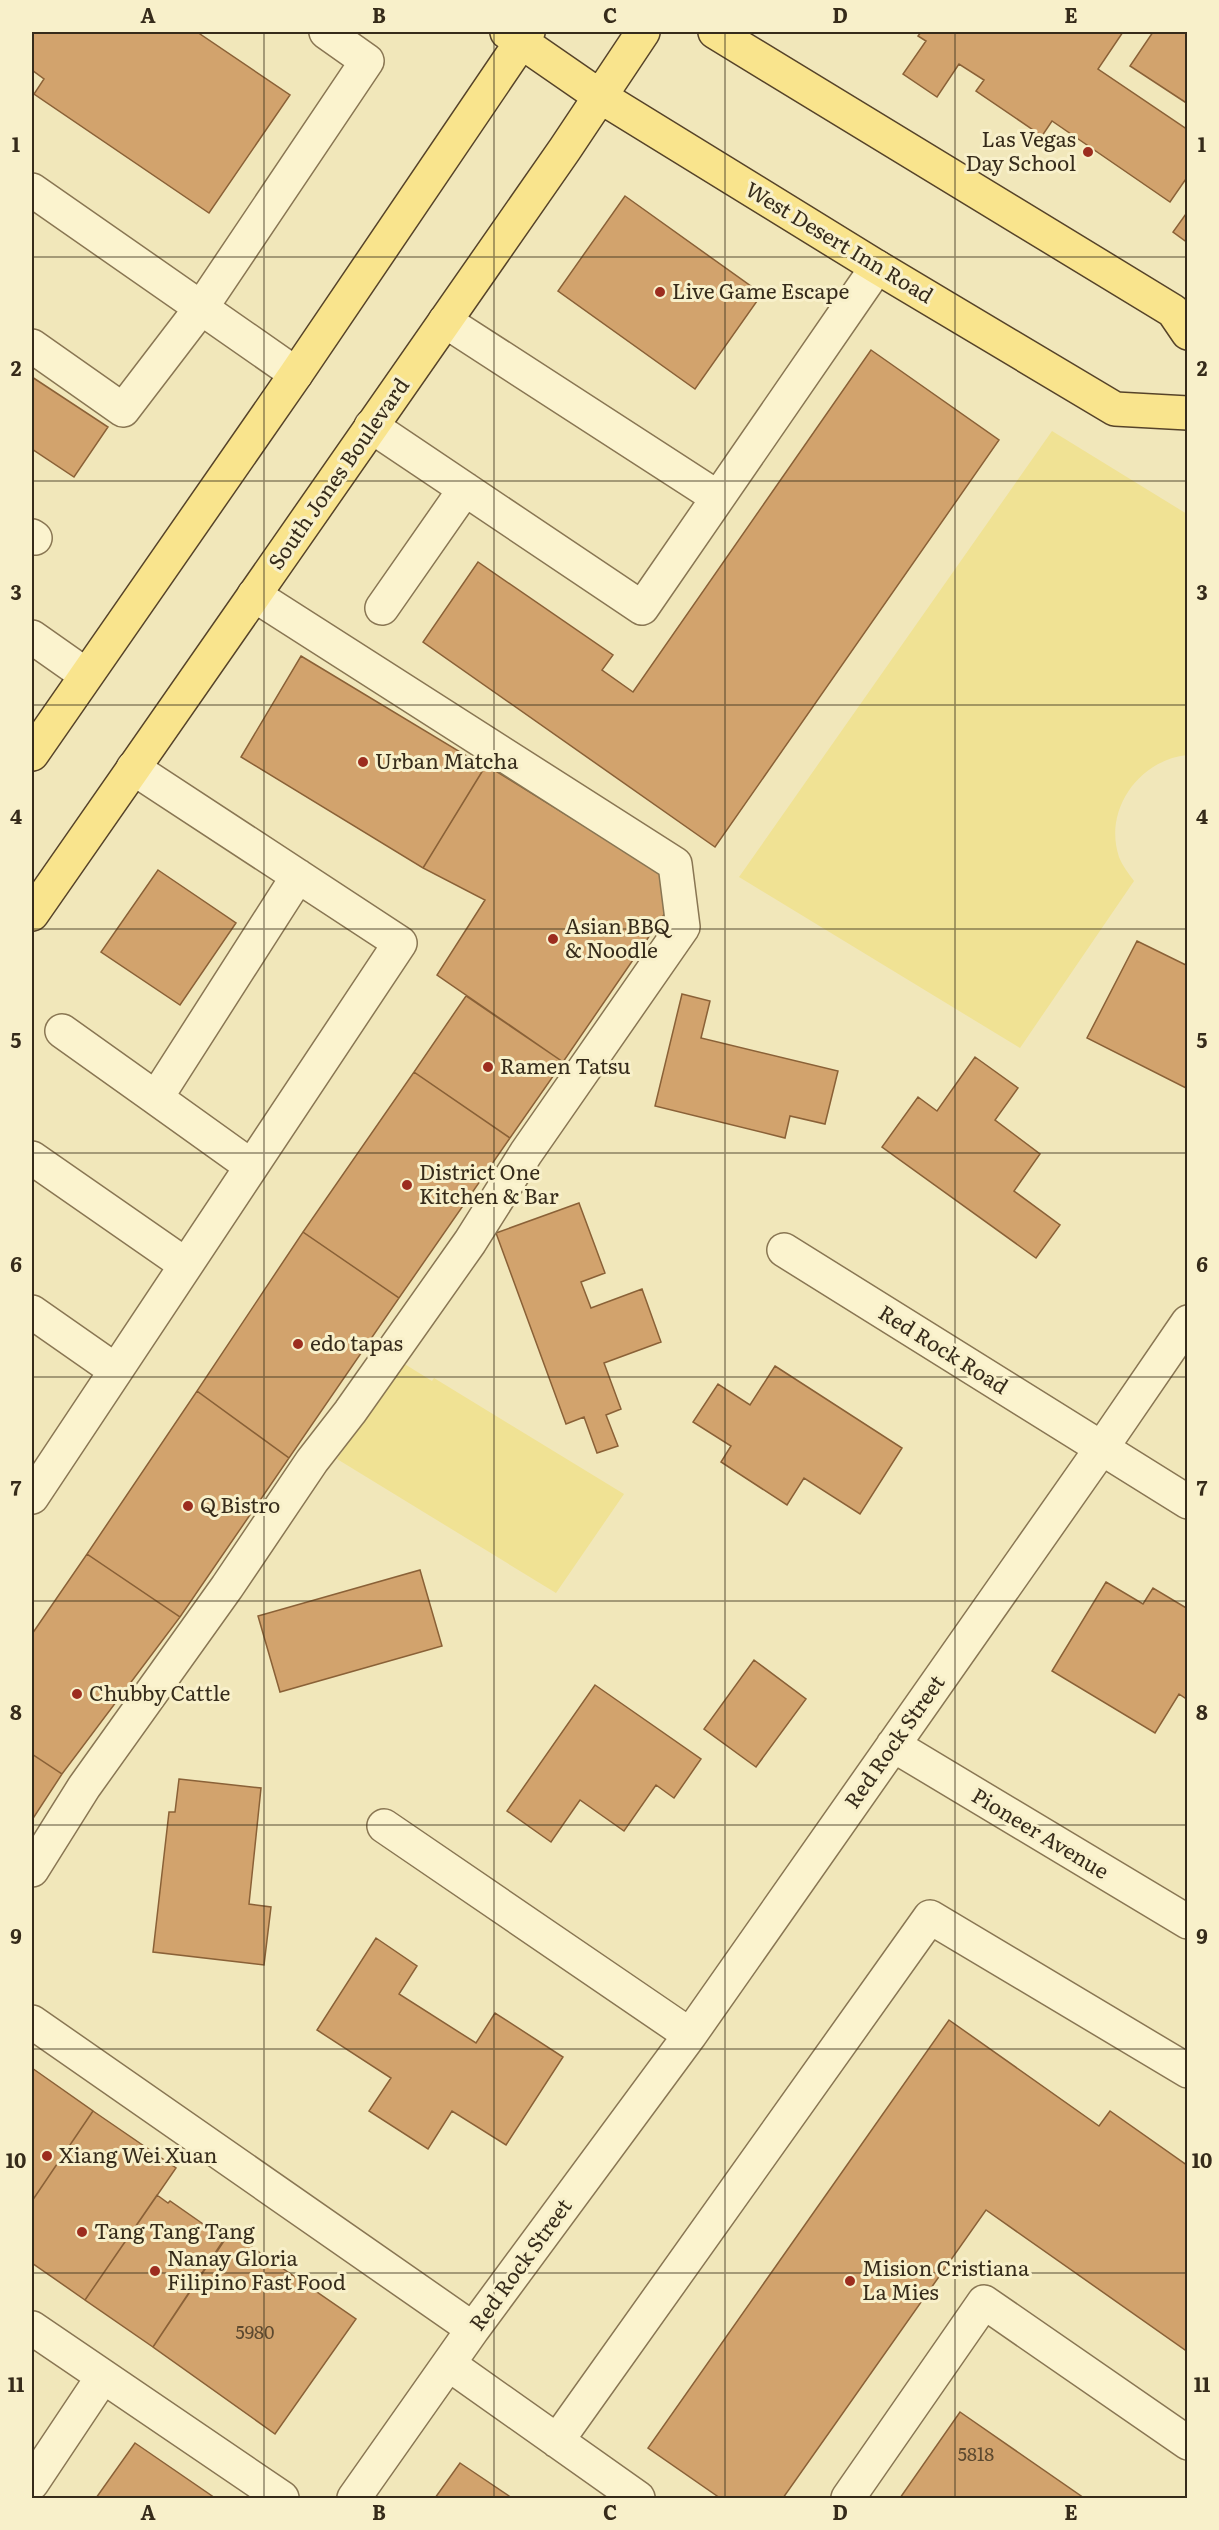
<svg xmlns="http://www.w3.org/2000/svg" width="1219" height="2530" font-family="Literata,serif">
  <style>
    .sand { fill: #f0e294 }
    .building { fill: #d2a36d; stroke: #8a6137; stroke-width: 1.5 }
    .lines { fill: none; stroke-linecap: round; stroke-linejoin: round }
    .minor-casing { stroke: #897653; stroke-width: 36 }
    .major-casing { stroke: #564329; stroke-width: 36 }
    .minor { stroke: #fbf3ce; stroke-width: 33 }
    .major { stroke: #f9e48d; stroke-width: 33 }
    .grid { fill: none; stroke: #362b1a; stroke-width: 1.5; stroke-opacity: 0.55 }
    .poi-dot { fill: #9c2d1f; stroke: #f8f0ca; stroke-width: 2 }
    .labels { text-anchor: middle; stroke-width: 6; stroke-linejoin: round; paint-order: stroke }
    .number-label { font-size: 18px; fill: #5d492f }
    .poi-label { font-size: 21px; fill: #362b1a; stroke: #f8f0ca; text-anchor: start }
    .street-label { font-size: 21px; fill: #362b1a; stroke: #f8f0ca }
    .neatline { fill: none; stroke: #362b1a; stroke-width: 2 }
    .grid-label { font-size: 20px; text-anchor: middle; font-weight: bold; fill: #362b1a }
  </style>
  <rect width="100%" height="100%" fill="#f1e7ba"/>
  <path class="sand" d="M1052 431 1187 514V755C1140 760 1103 809 1119 857 1122 865 1129 874 1134 881L1020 1048 739 877Z
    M403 1363 432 1381 434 1378 624 1494 556 1593 337 1459Z"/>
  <path class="building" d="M32 32H197L290 95 209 213 34 94 44 79 32 70Z
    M921 32H1123L1098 69 1188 130V176L1170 202 1052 121 1042 136 976 91 984 80 959 64 937 97 903 74 926 41 918 36Z
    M1153 32H1188V104L1130 66Z
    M625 196 762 294 695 389 558 291Z
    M1188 211V243L1173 232Z
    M871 350 999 440 715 847 423 642 478 562 613 655 602 670 633 692Z
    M32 377 108 427 74 477 32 449Z
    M301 656 485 767 423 868 241 757Z
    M486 765 665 876 672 903 563 1062 437 975 485 900 423 868Z
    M158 870 236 923 180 1005 101 952Z
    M1137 941 1188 966V1089L1087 1038Z
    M682 994 710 1001 701 1038 838 1071 825 1124 790 1116 785 1138 655 1106Z
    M466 996 563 1062 510 1138 414 1072Z
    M975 1057 1018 1088 995 1120 1040 1154 1014 1191 1060 1225 1036 1258 882 1147 918 1097 937 1111Z
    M414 1072 510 1138 399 1298 303 1232Z
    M579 1203 605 1273 581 1282 591 1308 642 1289 661 1342 604 1363 621 1409 606 1415 618 1446 597 1453 584 1417 566 1424 496 1233Z
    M303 1232 399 1298 289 1458 197 1391Z
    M775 1366 902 1448 860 1514 804 1478 787 1505 721 1462 731 1446 693 1422 718 1384 750 1405Z
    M197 1391 289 1458 180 1617 87 1554Z
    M87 1554 180 1617 62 1774 32 1754V1634Z
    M420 1570 442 1646 280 1692 258 1616Z
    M1106 1582 1143 1604 1153 1588 1188 1609V1700L1179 1694 1155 1733 1052 1671Z
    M754 1660 806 1699 756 1767 704 1729Z
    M595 1685 701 1759 674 1798 656 1785 624 1831 580 1800 551 1842 507 1811Z
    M32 1754 62 1774 32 1820Z
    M179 1779 261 1788 249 1904 271 1907 264 1965 153 1952 169 1812H175Z
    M376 1938 417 1966 399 1994 476 2043 495 2013 563 2057 506 2145 452 2111 428 2149 369 2111 391 2078 317 2030Z
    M949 2020 1099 2126 1110 2111 1188 2166V2352L986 2210 783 2498H720L648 2448Z
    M32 2068 93 2111 32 2201Z
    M93 2111 176 2168 85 2300 32 2263V2201Z
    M157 2195 168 2203 170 2201 216 2233 214 2235 223 2241 153 2347 85 2300Z
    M230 2232 356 2319 275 2434 153 2347Z
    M960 2412 1084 2498H900Z
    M135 2443 215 2498H96Z
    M460 2463 512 2498H435Z"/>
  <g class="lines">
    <g class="minor-casing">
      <path id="minor" d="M32 190 296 374
        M445 321 717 497
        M32 346 123 410 201 308 367 61 326 32
        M371 426 642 608 877 267
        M32 536 35 538
        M382 608 465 489
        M32 637 86 675
        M62 1031 156 1098
        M32 1158 186 1265
        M251 1166 156 1098 298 876
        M784 1250 1188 1502
        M32 1312 115 1370
        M32 1497 400 943 133 768
        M893 1745 1188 1922
        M384 1826 690 2035
        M32 1870 84 1787 227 1587 312 1461 350 1412 470 1242 526 1153 683 927 675 864 254 595
        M32 2022 473 2329
        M32 2328 282 2498
        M450 2365 638 2498
        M557 2441 930 1917 1188 2071
        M32 2483 102 2378
        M354 2498 473 2329 690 2035 1101 1449 1188 1322
        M848 2498 984 2302 1188 2443"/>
    </g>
    <g class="major-casing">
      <path id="major" d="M507 32 601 97 877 267 1115 409 1188 413
        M715 32 1173 311 1188 333
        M32 754 296 374 528 32
        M32 914 565 149 643 32"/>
    </g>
    <use href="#minor" class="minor"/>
    <use href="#major" class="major"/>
  </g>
  <path class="grid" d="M264 32V2498M494 32V2498M725 32V2498M955 32V2498M32 257H1188M32 481H1188M32 705H1188M32 929H1188M32 1153H1188M32 1377H1188M32 1601H1188M32 1825H1188M32 2049H1188M32 2273H1188"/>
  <g class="poi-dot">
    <circle cx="1088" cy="152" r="6"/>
    <circle cx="660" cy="292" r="6"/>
    <circle cx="363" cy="762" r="6"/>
    <circle cx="553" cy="939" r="6"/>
    <circle cx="488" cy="1067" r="6"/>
    <circle cx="407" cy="1185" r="6"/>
    <circle cx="298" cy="1344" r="6"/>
    <circle cx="188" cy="1506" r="6"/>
    <circle cx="77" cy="1694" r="6"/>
    <circle cx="47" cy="2156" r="6"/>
    <circle cx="82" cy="2232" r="6"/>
    <circle cx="155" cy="2271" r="6"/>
    <circle cx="850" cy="2281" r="6"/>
  </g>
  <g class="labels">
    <g class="number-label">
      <text x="255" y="2339">5980</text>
      <text x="976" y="2461">5818</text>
    </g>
    <g class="poi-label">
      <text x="1076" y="147" text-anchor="end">Las Vegas<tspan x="1076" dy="24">Day School</tspan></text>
      <text x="672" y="299">Live Game Escape</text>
      <text x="375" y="769">Urban Matcha</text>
      <text x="565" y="934">Asian BBQ<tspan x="565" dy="24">&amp; Noodle</tspan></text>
      <text x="500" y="1074">Ramen Tatsu</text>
      <text x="419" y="1180">District One<tspan x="419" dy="24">Kitchen &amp; Bar</tspan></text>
      <text x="310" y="1351">edo tapas</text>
      <text x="200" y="1513">Q Bistro</text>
      <text x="89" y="1701">Chubby Cattle</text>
      <text x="59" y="2163">Xiang Wei Xuan</text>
      <text x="94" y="2239">Tang Tang Tang</text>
      <text x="167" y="2266">Nanay Gloria<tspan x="167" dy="24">Filipino Fast Food</tspan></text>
      <text x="862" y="2276">Mision Cristiana<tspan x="862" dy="24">La Mies</tspan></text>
    </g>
    <g class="street-label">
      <text transform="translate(839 243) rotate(31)" y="7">West Desert Inn Road</text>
      <text transform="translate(339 474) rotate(-55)" y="7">South Jones Boulevard</text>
      <text transform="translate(943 1350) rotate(32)" y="7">Red Rock Road</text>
      <text transform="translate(895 1742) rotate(-55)" y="7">Red Rock Street</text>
      <text transform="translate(1040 1834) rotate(31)" y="7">Pioneer Avenue</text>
      <text transform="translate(521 2265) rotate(-54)" y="7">Red Rock Street</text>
    </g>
  </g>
  <rect width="1219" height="2530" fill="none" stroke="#f8f0ca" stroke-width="66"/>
  <rect x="33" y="33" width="1153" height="2464" class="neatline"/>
  <g class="grid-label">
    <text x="148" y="23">A</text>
    <text x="379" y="23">B</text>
    <text x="610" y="23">C</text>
    <text x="840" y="23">D</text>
    <text x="1071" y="23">E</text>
    <text x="16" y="152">1</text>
    <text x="1202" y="152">1</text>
    <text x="16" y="376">2</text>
    <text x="1202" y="376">2</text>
    <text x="16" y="600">3</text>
    <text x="1202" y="600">3</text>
    <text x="16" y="824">4</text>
    <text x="1202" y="824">4</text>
    <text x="16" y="1048">5</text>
    <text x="1202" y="1048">5</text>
    <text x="16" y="1272">6</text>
    <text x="1202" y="1272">6</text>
    <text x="16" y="1496">7</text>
    <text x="1202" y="1496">7</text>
    <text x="16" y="1720">8</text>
    <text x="1202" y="1720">8</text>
    <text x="16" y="1944">9</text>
    <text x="1202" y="1944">9</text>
    <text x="16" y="2168">10</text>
    <text x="1202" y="2168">10</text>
    <text x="16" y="2392">11</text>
    <text x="1202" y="2392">11</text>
    <text x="148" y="2520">A</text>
    <text x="379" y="2520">B</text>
    <text x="610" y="2520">C</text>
    <text x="840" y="2520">D</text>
    <text x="1071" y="2520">E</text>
  </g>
</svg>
